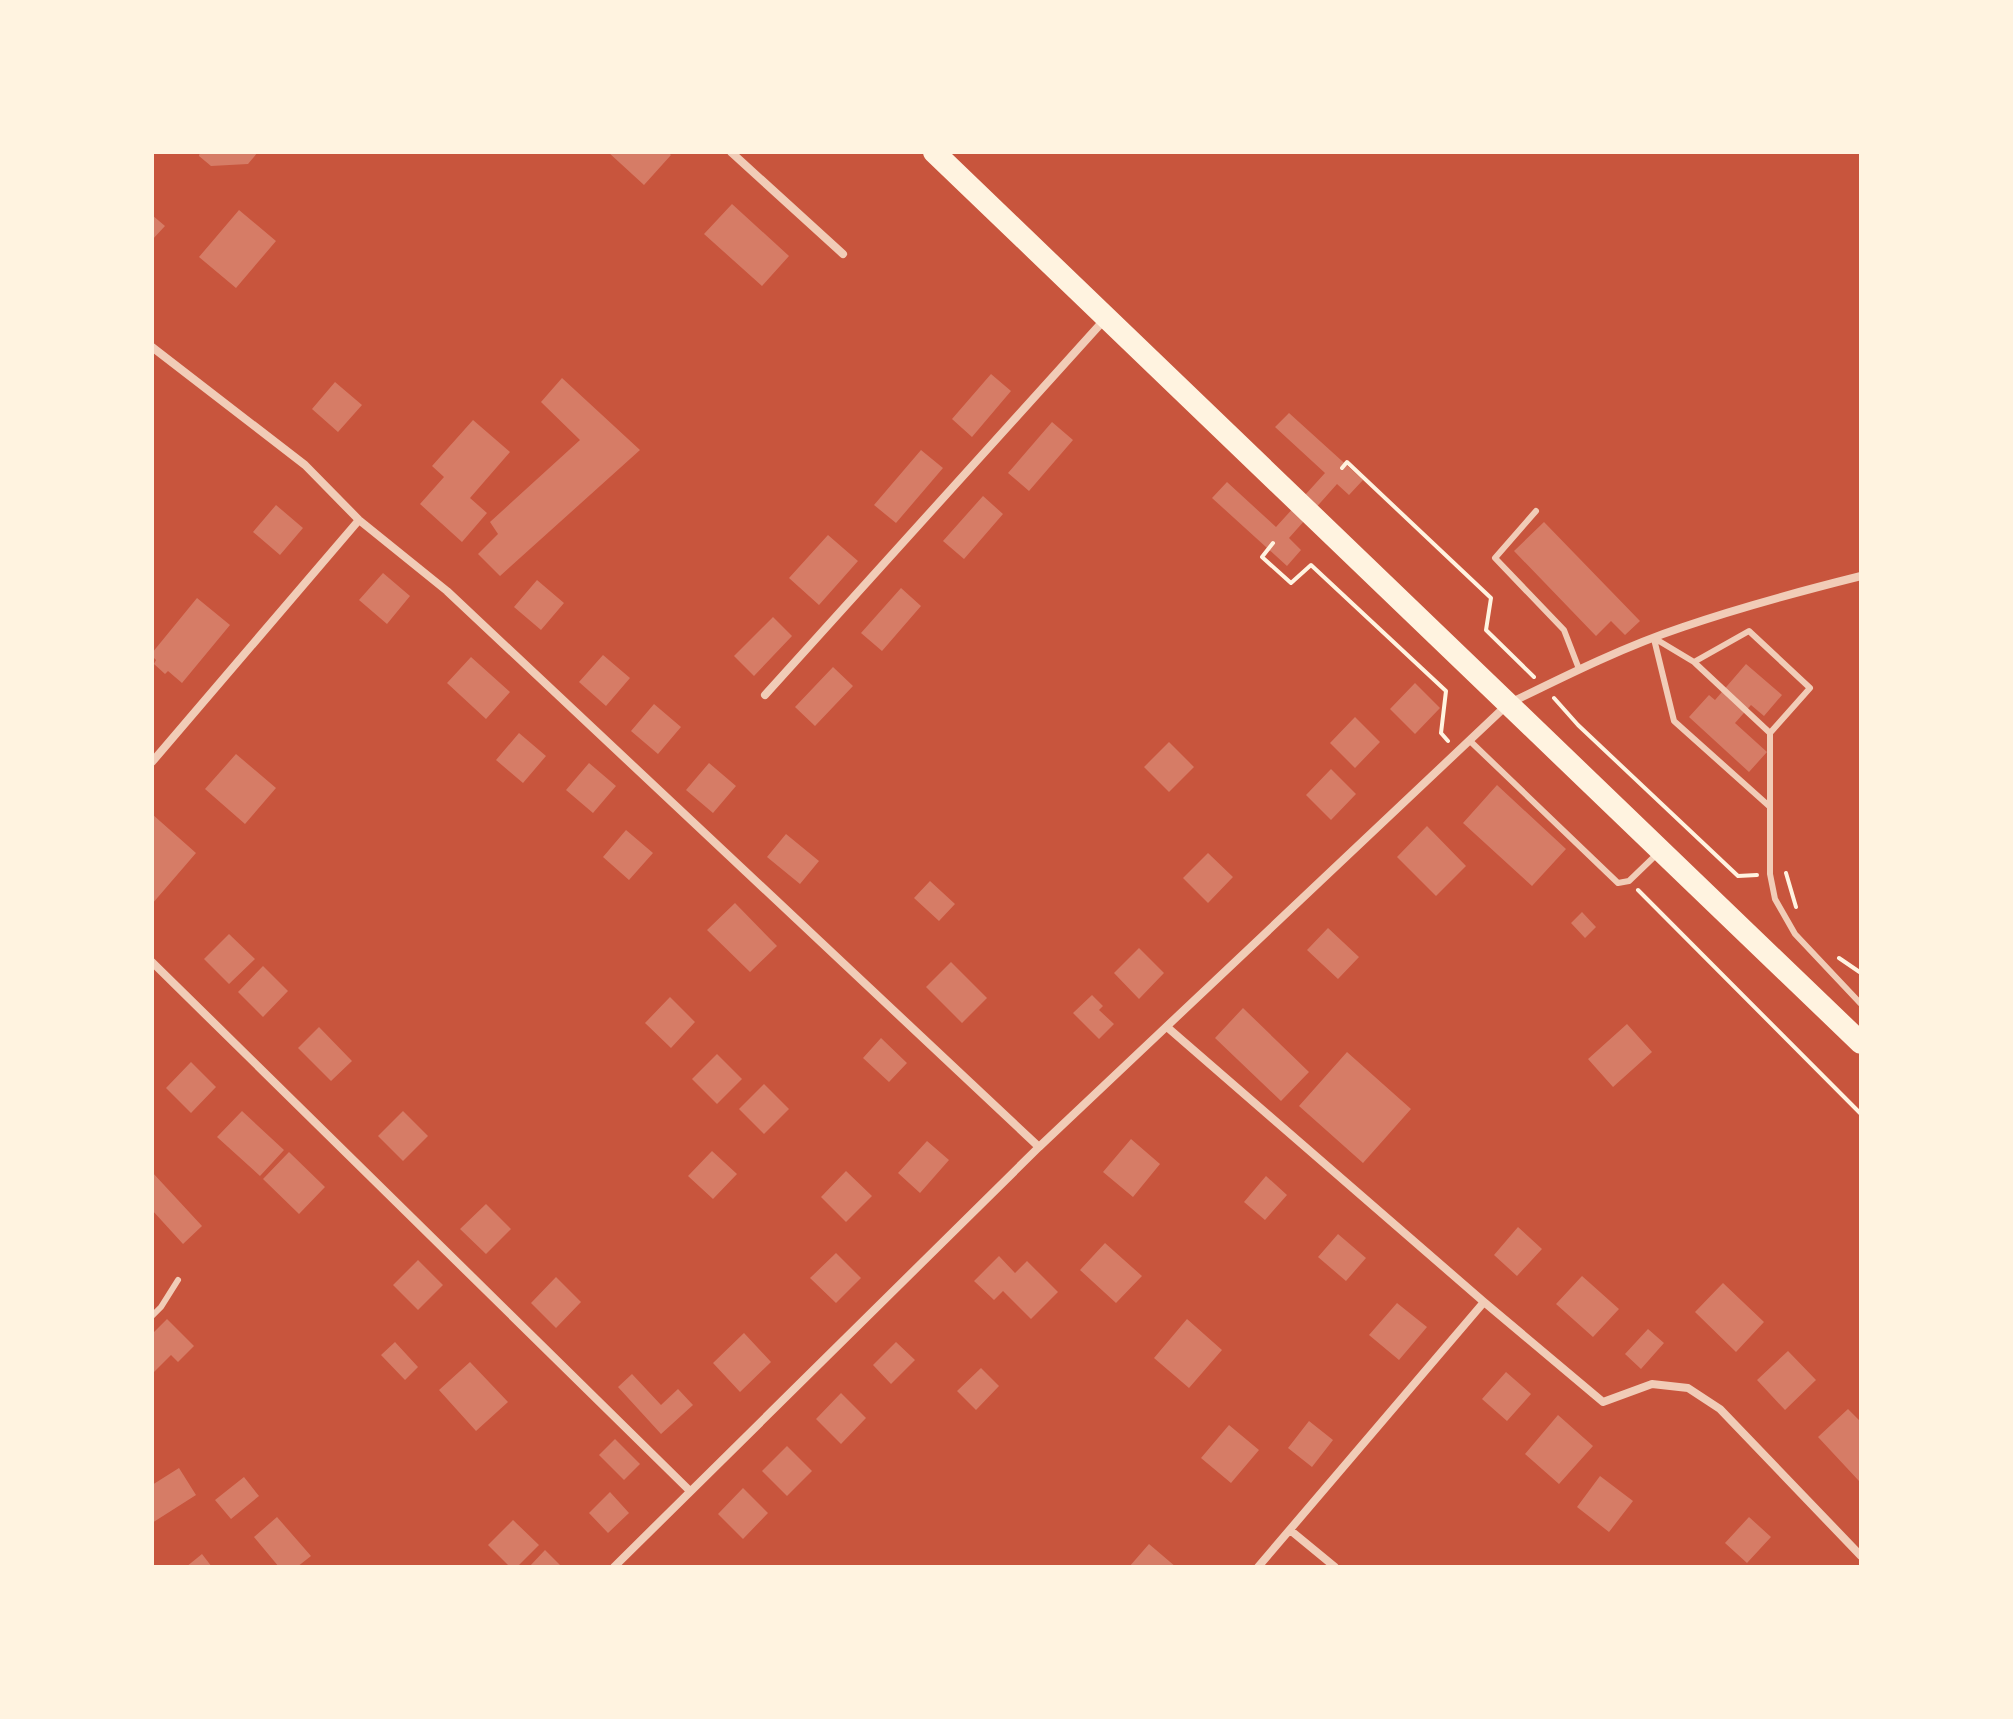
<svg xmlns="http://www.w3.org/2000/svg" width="2013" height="1719" font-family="Helvetica,sans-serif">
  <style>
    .building { fill: #d67c66 }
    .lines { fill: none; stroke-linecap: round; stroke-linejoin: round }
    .path { stroke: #fff3e0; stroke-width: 4 }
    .service { stroke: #f1ccb7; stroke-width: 6 }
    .minor { stroke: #f1ccb7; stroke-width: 8 }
    .trunk { stroke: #fff3e0; stroke-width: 22 }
  </style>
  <rect width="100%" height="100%" fill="#c8553d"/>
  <path class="building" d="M200 152H258L248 164 211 166 199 156Z
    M608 152H668L671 155 644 185Z
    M732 204 789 256 762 286 704 234Z
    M239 210 276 241 236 288 199 257Z
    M152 215 165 226 152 240Z
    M991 374 1011 391 972 437 952 419Z
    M562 378 640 450 500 576 478 554 498 534 490 522 580 440 541 402Z
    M335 382 362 405 338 432 312 409Z
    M1289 413 1363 480 1349 495 1337 484 1289 538 1301 550 1287 566 1212 498 1227 482 1276 527 1325 473 1275 427Z
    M473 420 510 452 470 498 487 513 462 542 420 504 444 477 432 466Z
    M1052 422 1073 440 1029 491 1008 473Z
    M921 450 943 468 896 523 874 505Z
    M983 496 1003 514 964 559 943 541Z
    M276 505 303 528 280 555 253 532Z
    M1544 522 1640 621 1625 635 1611 621 1596 636 1514 551Z
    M828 535 858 561 819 605 789 578Z
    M383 573 410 596 387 624 359 600Z
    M537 580 564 603 541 630 514 607Z
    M901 588 921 606 882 651 861 633Z
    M197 598 230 625 182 683 168 671 165 674 154 664 156 660 152 656V653Z
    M773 617 792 636 754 676 734 656Z
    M603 655 630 678 606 706 579 682Z
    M471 657 510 692 486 719 447 683Z
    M1746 664 1782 695 1764 716 1751 705 1735 723 1767 752 1749 772 1689 717 1709 695 1715 700Z
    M833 667 853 686 815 726 795 707Z
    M1415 683 1440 708 1415 734 1390 709Z
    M654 704 681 727 658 754 631 731Z
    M1355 717 1380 742 1355 768 1330 743Z
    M519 733 546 756 523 783 496 760Z
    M1169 742 1194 767 1169 792 1144 767Z
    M236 754 276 788 245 824 205 789Z
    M589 763 616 786 593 813 566 790Z
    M709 763 736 786 713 813 686 790Z
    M1331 769 1356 794 1331 820 1306 795Z
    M1497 785 1566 849 1532 886 1463 823Z
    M152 814 196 853 152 904Z
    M1427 826 1466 866 1436 896 1397 857Z
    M626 830 653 853 629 880 603 857Z
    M786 834 819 861 800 884 767 857Z
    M1208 853 1233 877 1208 903 1183 878Z
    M930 881 955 904 939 921 914 898Z
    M735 903 777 946 750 972 707 930Z
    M1582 912 1596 927 1585 938 1571 923Z
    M1328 928 1359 957 1338 979 1307 950Z
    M229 934 255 959 229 984 204 959Z
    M1139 948 1164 973 1139 999 1114 973Z
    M951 962 987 998 962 1023 926 987Z
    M263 966 288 991 263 1017 238 992Z
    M1092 995 1103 1006 1099 1010 1114 1024 1099 1039 1073 1013Z
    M670 997 695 1022 671 1048 645 1023Z
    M1243 1008 1309 1072 1281 1101 1215 1038Z
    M1627 1024 1652 1052 1613 1087 1588 1059Z
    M319 1027 352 1061 331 1081 298 1048Z
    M881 1038 907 1063 889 1082 863 1058Z
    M1347 1052 1411 1109 1363 1163 1299 1106Z
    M717 1054 742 1079 717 1104 692 1079Z
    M191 1062 216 1087 191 1113 166 1088Z
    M764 1084 789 1109 764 1134 739 1109Z
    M242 1111 284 1150 260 1176 217 1137Z
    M403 1111 428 1136 403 1161 378 1136Z
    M1131 1139 1160 1164 1133 1197 1103 1172Z
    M927 1141 949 1160 920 1193 898 1173Z
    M712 1151 737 1174 713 1199 688 1176Z
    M289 1152 325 1187 299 1214 263 1179Z
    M846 1171 872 1196 846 1222 821 1197Z
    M152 1172 202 1226 183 1244 152 1210Z
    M1266 1176 1287 1195 1265 1220 1244 1202Z
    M486 1204 511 1229 486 1254 460 1229Z
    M1518 1227 1542 1249 1517 1276 1494 1255Z
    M1338 1234 1366 1258 1346 1281 1318 1257Z
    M1105 1243 1142 1276 1116 1303 1080 1270Z
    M836 1253 861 1278 836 1303 810 1278Z
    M999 1256 1015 1273 1027 1261 1058 1292 1031 1319 1003 1291 994 1300 974 1281Z
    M418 1260 443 1285 418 1310 393 1285Z
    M1582 1276 1619 1309 1593 1337 1556 1304Z
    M556 1277 581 1302 556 1328 531 1303Z
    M1723 1283 1764 1322 1736 1352 1695 1312Z
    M1397 1303 1427 1327 1399 1360 1369 1335Z
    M167 1319 194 1346 178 1362 171 1355 152 1374V1334Z
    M1187 1319 1222 1350 1189 1388 1154 1358Z
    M1648 1329 1664 1343 1641 1369 1625 1354Z
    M744 1333 771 1362 740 1392 713 1363Z
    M395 1342 418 1367 405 1380 381 1355Z
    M896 1342 915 1360 891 1384 873 1365Z
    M1788 1351 1816 1380 1785 1410 1757 1380Z
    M470 1362 508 1402 476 1431 439 1390Z
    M981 1368 999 1386 976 1410 957 1391Z
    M1506 1372 1531 1394 1507 1421 1482 1399Z
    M632 1374 661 1405 678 1389 693 1405 661 1434 618 1387Z
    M841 1393 866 1418 841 1444 816 1419Z
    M1848 1409 1861 1422V1479L1859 1481 1818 1437Z
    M1558 1415 1593 1446 1559 1484 1525 1454Z
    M1309 1421 1333 1440 1312 1467 1288 1448Z
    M1229 1425 1259 1450 1231 1483 1201 1458Z
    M615 1439 640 1464 624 1480 599 1455Z
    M787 1446 812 1471 787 1496 762 1471Z
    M179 1468 196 1495 152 1523V1485Z
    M1600 1476 1633 1501 1609 1532 1577 1507Z
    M244 1477 259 1496 231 1519 215 1500Z
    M743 1488 768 1513 743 1539 718 1514Z
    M610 1492 629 1513 608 1533 589 1513Z
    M277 1517 311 1556 297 1567H279L254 1537Z
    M1749 1517 1771 1537 1747 1563 1725 1543Z
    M513 1520 539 1545 517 1567H510L488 1545Z
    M1149 1544 1176 1567H1129Z
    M545 1550 562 1567H529Z
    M202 1554 212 1567H186Z"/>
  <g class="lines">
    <path class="path" d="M1342 468 1347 462 1491 598 1486 630 1534 677
      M1273 543 1262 557 1291 583 1311 565 1446 691 1441 733 1448 741
      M1554 698 1578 725 1738 876 1757 875
      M1786 873 1796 907
      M1638 890 1861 1114
      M1839 958 1861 973"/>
    <path class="service" d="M1536 511 1495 558 1564 630 1579 669
      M1654 638 1694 662 1770 733V874L1775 899 1795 934 1861 1004
      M1654 639 1674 721 1769 806
      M1694 662 1749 631 1810 688 1770 733
      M1469 740 1618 883 1629 881 1657 854
      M152 1316 161 1307 178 1280"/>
    <path class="minor" d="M731 152 843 254
      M152 347 305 465 359 520 447 591 1039 1147
      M765 695 1105 319
      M152 762 359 520
      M152 962 690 1491
      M1167 1027 1484 1302 1603 1402 1652 1384 1688 1388 1720 1409 1861 1556
      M1290 1530 1335 1567
      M614 1567 1039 1147 1508 704C1565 676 1623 647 1683 627 1741 607 1801 591 1861 576
      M1258 1567 1484 1302"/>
    <path class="trunk" d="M934 152 1861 1043"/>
  </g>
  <rect width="2013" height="1719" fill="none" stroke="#fff3e0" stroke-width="308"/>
</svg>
